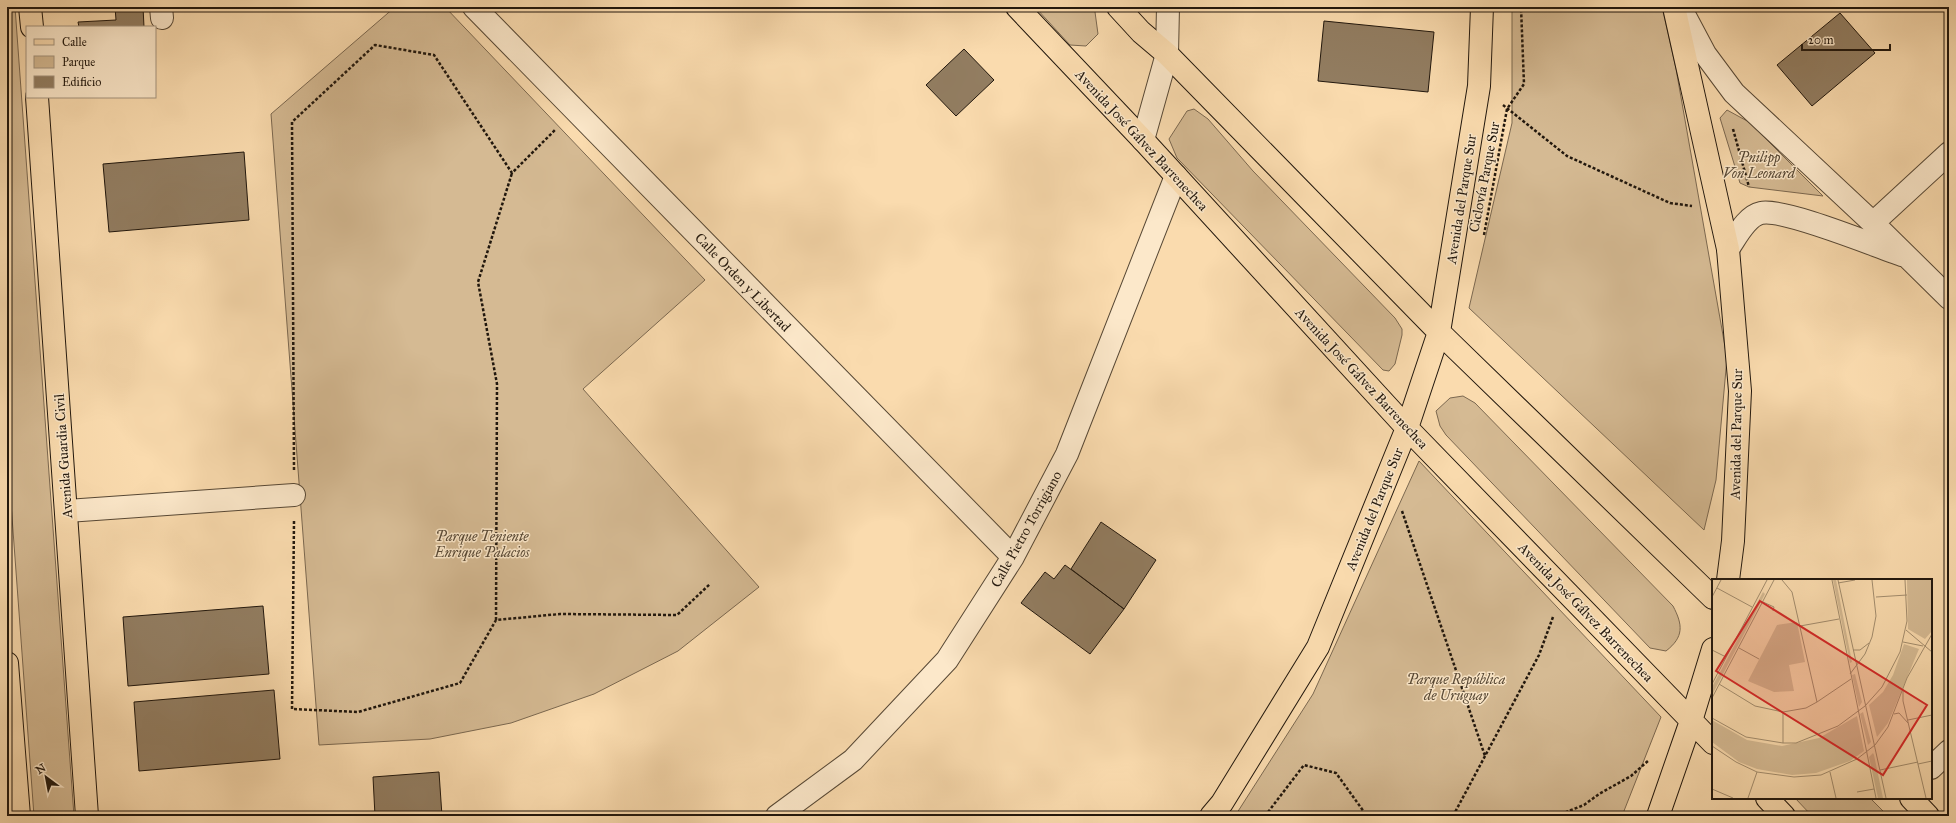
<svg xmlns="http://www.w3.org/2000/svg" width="1956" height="823" font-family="'IM FELL Great Primer',serif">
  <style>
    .green { fill: #d5ba93; stroke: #7b6850 }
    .building { fill: #927d61; stroke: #21170d }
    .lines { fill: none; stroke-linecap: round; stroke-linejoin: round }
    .minor-casing { stroke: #574835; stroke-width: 24 }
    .major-casing { stroke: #21170d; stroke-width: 24 }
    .path { stroke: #21170d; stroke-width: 2.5; stroke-dasharray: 3 2; stroke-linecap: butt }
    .minor { stroke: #fce8ca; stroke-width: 22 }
    .major { stroke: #fadbae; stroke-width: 22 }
    .labels { text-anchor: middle; stroke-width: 3; stroke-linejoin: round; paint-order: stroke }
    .street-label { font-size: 14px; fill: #21170d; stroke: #fce8ca }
    .park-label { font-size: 14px; font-style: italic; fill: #574835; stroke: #fce8ca }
    .inset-road { fill: none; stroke: #a38d6e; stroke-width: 1 }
    .view { fill: #d62828; fill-opacity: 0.15; stroke: #d62828; stroke-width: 2 }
    .inset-edge { fill: none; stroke: #21170d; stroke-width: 2 }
  </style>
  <rect width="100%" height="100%" fill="#fadbae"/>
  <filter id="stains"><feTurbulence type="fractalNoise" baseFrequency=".005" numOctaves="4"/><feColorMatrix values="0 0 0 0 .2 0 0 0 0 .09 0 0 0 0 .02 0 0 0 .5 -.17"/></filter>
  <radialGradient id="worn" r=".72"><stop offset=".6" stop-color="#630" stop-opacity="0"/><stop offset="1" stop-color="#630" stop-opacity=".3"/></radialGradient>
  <path class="green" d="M7 7H15L74 816H34L7 449Z
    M395 7H445L705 280 583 389 759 587 678 651 594 694 511 723 430 739 319 745 271 114Z
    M1035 7H1090L1095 12 1098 34 1086 46 1070 45Z
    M1512 7H1662L1676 69 1727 358 1716 480 1704 530 1469 308 1512 123Z
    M1194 109 1208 119 1253 171 1395 318 1402 329V335L1395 364 1389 371 1383 370 1177 158 1169 139 1187 111Z
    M1727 110 1749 122 1823 196 1749 187 1740 183 1720 118Z
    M1463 396 1475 403 1673 606C1683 625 1684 637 1666 651L1650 648 1446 435 1440 426 1436 411 1450 398Z
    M1419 461 1661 717 1622 816H1235L1313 694Z
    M1795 798H1870L1888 816H1812Z"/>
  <path class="building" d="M115 7H143L144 27H79L78 22 116 20Z
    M1840 13 1875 53 1812 106 1777 65Z
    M1324 21 1434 32 1428 92 1318 81Z
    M964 49 994 80 956 116 926 85Z
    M244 152 249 220 109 232 103 164Z
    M1101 522 1156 560 1124 609 1071 569Z
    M1065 565 1124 609 1090 654 1021 603 1045 572 1054 579Z
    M263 606 269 674 128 686 123 617Z
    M274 690 280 759 139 771 134 702Z
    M439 772 442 816H375L373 777Z
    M159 815 273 816H159Z"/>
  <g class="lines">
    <g class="minor-casing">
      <path id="minor" d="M161 7 162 18
        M474 7 1013 557
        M1680 7 1705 54 1734 93 1873 223 1949 298
        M1143 140 1167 54 1168 7
        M1873 223 1949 153
        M1728 249C1736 238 1746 216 1761 213 1784 208 1875 246 1902 255
        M67 511 294 495
        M1931 768 1949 751
        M777 816 853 760 947 660 1013 557 1067 454 1176 176"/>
    </g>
    <g class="major-casing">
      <path id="major" d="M30 7 32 27
        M1017 7 1143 140 1407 428 1713 743
        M1118 7 1141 32 1167 54 1439 332 1713 598
        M1674 7 1728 249 1740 391 1733 541 1728 580
        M37 97 87 816
        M7 663 19 816
        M1767 798 1784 816
        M1911 798 1928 816
        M1211 816 1222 803 1318 647 1407 428 1439 332 1479 86 1482 7
        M1658 816 1691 721 1713 649"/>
    </g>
    <path class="path" d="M1503 105 1567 156 1670 203 1692 206
      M1733 129 1749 187
      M1484 235 1507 109 1524 84 1521 7
      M294 470 292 122 375 45 434 55 512 173 556 129
      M1402 511 1485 756
      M294 521 292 709 358 712 460 683 496 620 560 614 677 615 710 584
      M496 620 497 384 478 282 512 173
      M1265 816 1304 765 1336 773 1367 816
      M1453 816 1539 655 1553 617
      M1556 816 1584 805 1599 794 1631 776 1649 760"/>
    <use href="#minor" class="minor"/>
    <use href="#major" class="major"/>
  </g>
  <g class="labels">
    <g class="street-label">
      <text transform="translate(1142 140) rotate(47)" y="5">Avenida José Gálvez Barrenechea</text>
      <text transform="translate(1484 177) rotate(-79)" y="5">Ciclovía Parque Sur</text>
      <text transform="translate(1461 199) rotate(-81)" y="5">Avenida del Parque Sur</text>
      <text transform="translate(743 282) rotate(46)" y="5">Calle Orden y Libertad</text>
      <text transform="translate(1362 378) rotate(47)" y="5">Avenida José Gálvez Barrenechea</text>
      <text transform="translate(1736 434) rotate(-89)" y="5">Avenida del Parque Sur</text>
      <text transform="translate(63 456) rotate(-94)" y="5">Avenida Guardia Civil</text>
      <text transform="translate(1374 509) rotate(-68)" y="5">Avenida del Parque Sur</text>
      <text transform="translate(1026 529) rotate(-61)" y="5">Calle Pietro Torrigiano</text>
      <text transform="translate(1586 612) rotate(46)" y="5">Avenida José Gálvez Barrenechea</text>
    </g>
    <g class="park-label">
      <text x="1759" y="162">Pnilipp<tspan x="1759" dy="16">Von Leonard</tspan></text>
      <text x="482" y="541">Parque Teniente<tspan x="482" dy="16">Enrique Palacios</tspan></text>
      <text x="1456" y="684">Parque República<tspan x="1456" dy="16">de Uruguay</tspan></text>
    </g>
  </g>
  <g transform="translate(1712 579)">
    <rect width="220" height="220" fill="#fadbae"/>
    <path d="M121 1H124L140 83 138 84ZM195 1H220V52L213 60 196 50ZM51 13 53 15 0 116V108ZM85 43 93 83 77 86 82 112 62 113 36 102 65 46ZM192 65 207 70 176 144 165 158 157 126 171 113 181 96ZM143 95 150 123 147 128 140 96ZM151 133 159 163 156 166 148 135ZM145 137 152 172 138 182 104 194 80 196 45 190 27 183 0 163V141L35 161 70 167 107 159ZM161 174 162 176 171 219H166L157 178Z" fill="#d5ba93"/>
    <path class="inset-road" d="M70 1 80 13 105 123M120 1 164 219M126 1 174 219M126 4 143 1M5 9 40 28M0 18 9 1M164 18 195 16M51 23 62 28 61 32M88 47 127 40M194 51 220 73M191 63 211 67M27 69 47 80M0 71 14 78M141 71H148L157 64M138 95 153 75 160 58 164 37 160 1M0 105 55 1M7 105 43 127 71 133 94 129 105 123 139 100M191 112V122L214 219M0 119 62 1M71 133V164M182 135 187 134 196 144M0 139 34 158 71 164H84L126 147 153 127 170 108 188 73 195 42 193 1M196 141 220 136M0 167 24 183 45 193 82 198 109 196 145 180 163 166 176 148 195 99 220 55M206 185 220 182M168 191 206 183M118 193 124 219M0 210 21 219M145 213 162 210M36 219 45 193"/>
    <path class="view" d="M48 22 215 126 171 196 4 92Z"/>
    <rect width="220" height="220" class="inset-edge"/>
  </g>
  <rect width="1956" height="823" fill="none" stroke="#fadbae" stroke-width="24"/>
  <rect x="8" y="8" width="1940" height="807" fill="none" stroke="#21170d" stroke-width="2"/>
  <rect x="12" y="12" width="1932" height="799" fill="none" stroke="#21170d"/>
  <rect x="26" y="26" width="130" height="72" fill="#fce8ca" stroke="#a4947e"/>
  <rect x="34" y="39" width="20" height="6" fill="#fadbae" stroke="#a4947e"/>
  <text x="62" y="46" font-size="12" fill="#21170d">Calle</text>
  <rect x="34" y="56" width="20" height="12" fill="#d5ba93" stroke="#a4947e"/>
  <text x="62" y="66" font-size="12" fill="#21170d">Parque</text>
  <rect x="34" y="76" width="20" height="12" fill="#927d61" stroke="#a4947e"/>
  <text x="62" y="86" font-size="12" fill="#21170d">Edificio</text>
  <g transform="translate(46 777) rotate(328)" stroke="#fce8ca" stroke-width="3" paint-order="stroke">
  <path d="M0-3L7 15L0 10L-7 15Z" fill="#21170d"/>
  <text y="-6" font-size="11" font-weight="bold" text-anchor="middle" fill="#21170d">N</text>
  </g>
  <path d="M1802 44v6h88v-6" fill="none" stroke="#21170d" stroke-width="2"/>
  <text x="1808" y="44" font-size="12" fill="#21170d" stroke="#fce8ca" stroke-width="3" paint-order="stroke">20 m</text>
  <rect width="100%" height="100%" filter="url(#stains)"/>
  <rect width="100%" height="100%" fill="url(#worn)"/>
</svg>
